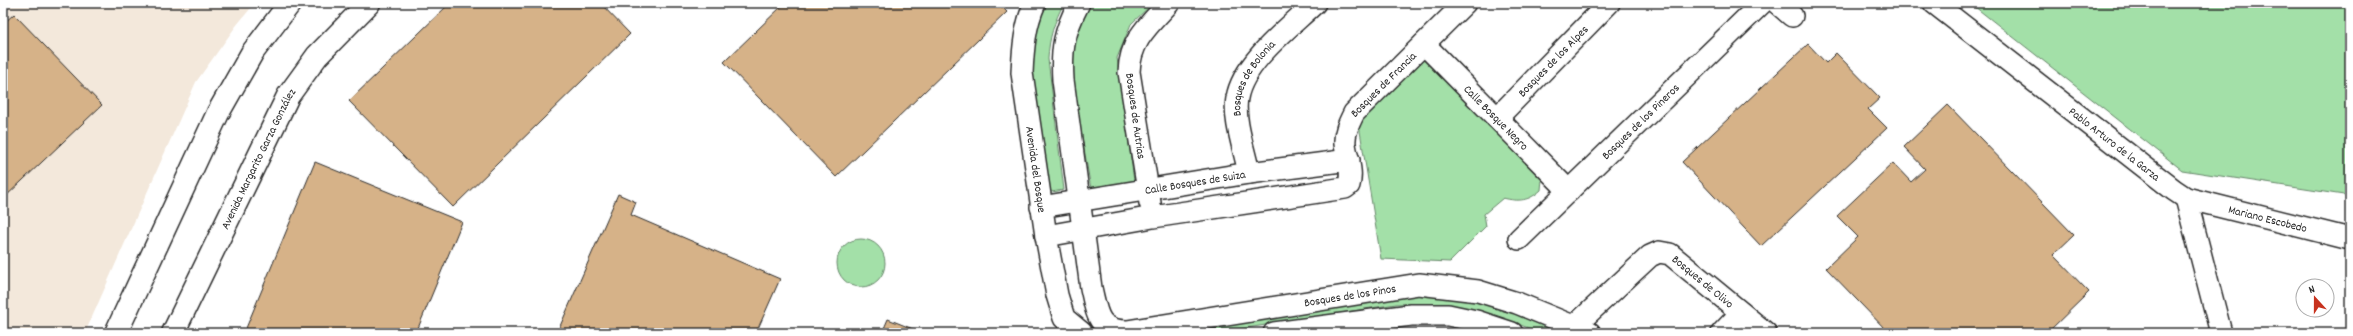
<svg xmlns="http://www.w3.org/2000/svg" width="2353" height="336" font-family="Dekko,sans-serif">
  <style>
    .built { fill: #f3e8db }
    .green { fill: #a3e0a8; stroke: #67866a }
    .building { fill: #d6b288; stroke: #2b2b2b }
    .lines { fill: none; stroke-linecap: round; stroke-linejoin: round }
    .minor-casing { stroke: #2b2b2b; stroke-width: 24 }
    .major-casing { stroke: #2b2b2b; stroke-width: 25 }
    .minor { stroke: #fff; stroke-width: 21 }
    .major { stroke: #fff; stroke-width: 22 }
    .labels { text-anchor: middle; stroke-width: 3; stroke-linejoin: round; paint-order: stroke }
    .street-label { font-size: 12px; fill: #2b2b2b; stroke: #fff }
  </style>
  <rect width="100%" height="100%" fill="#fff"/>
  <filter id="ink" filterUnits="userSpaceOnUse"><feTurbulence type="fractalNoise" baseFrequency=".025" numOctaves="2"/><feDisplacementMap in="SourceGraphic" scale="8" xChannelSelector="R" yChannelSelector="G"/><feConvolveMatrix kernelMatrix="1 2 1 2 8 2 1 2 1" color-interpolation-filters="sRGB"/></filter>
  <g filter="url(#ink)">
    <path class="built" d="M3 3H255L236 26 196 82 85 333H3Z"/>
    <path class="green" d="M1041 3H1064C1054 22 1049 38 1048 59L1064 190 1045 193 1031 58Z
      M1090 3H1153L1131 24 1117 58 1134 181 1091 189 1069 61 1079 18Z
      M1970 3H2350V196L2182 170Z
      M1423 52 1542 179 1541 190C1529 201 1519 202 1503 198L1484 214 1486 226 1450 262 1381 259 1358 119Z
      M837 263a24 24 0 1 1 48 0a24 24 0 1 1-48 0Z
      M1394 293 1458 296 1506 309 1551 329 1547 333H1541C1489 312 1452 301 1396 304L1216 333H1153Z"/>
    <path class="building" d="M450 3H600L630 34 453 207 349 101Z
      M785 3H998L1007 12 836 177 724 62Z
      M14 14 102 105 3 199V24Z
      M1808 44 1826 63 1836 53 1880 98 1868 109 1887 128 1761 246 1682 162Z
      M1948 105 2074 235 2053 255 2089 292 2047 333H1889L1826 268 1858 237 1837 216 1893 163 1911 182 1925 169 1904 147Z
      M315 162 462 222 416 333H244Z
      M618 194 636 202 631 215 780 279 756 333H557Z
      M888 319 923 333H882Z"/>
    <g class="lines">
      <g class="minor-casing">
        <g id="minor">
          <path id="s1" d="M1035 3C1025 25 1023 49 1022 73L1046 236 1057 295 1064 318 1082 333"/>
          <path id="s2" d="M1079 3C1064 32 1061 48 1063 80L1091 288C1097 313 1097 331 1127 331L1419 284 1478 291 1517 303 1590 333"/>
          <path d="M1777 3 1792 16"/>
          <path id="s3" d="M1934 3 2174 190 2186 198 2350 239"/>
          <path id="s4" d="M1424 44 1569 191"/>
          <path id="s5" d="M1497 118 1609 3"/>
          <path id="s6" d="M1249 173C1245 152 1233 119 1237 98 1243 62 1290 27 1315 3"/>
          <path d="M2186 198 2221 333"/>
          <path d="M1150 203 1129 72C1130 40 1149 25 1169 3"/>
          <path id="s7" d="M1041 207 1249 173 1349 160"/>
          <path id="s8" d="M1046 236 1153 217 1345 188 1349 185C1353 171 1347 159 1345 144 1344 133 1349 123 1354 113L1465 3"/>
          <path id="s9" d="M1519 239 1762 3"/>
          <path d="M1274 333 1411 315H1448L1476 321 1512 333"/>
          <path id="s10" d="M1567 333 1650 256 1659 252 1670 254 1766 333"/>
          <path d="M1722 333 1741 313"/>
        </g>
      </g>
      <g class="major-casing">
        <g id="major">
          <path d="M116 333 218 113 252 53 290 3"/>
          <path id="s11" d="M173 333 288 96 317 56 369 3"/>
        </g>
      </g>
      <use href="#minor" class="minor"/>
      <use href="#major" class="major"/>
    </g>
  </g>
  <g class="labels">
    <g class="street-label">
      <text dy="4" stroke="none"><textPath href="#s5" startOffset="80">Bosques de los Alpes</textPath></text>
      <text dy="4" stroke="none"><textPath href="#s6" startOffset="101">Bosques de Bolonia</textPath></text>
      <text dy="4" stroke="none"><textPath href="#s8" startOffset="423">Bosques de Francia</textPath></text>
      <text transform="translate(1136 116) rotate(82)" y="4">Bosques de Autrias</text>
      <text dy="4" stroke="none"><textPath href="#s4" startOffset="103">Calle Bosque Negro</textPath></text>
      <text dy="4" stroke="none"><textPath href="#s9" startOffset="169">Bosques de los Pineros</textPath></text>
      <text dy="4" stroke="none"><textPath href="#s3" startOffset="229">Pablo Arturo de la Garza</textPath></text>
      <text dy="4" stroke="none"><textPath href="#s11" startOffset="194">Avenida Margarito Garza González</textPath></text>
      <text dy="4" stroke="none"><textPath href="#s1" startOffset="169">Avenida del Bosque</textPath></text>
      <text dy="4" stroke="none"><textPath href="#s7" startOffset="156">Calle Bosques de Suiza</textPath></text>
      <text dy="4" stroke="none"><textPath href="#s3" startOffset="403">Mariano Escobedo</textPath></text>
      <text dy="4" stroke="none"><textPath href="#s10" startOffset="177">Bosques de Olivo</textPath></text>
      <text dy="4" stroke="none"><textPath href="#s2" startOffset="579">Bosques de los Pinos</textPath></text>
    </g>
  </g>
  <rect width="2353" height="336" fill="none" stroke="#fff" stroke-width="16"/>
  <rect x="8" y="8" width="2337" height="320" fill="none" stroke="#2b2b2b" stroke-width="1.5" filter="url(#ink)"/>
  <g transform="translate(2315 298) rotate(339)"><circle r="19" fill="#ffffff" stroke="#aaaaaa"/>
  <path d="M0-3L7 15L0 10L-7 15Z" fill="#c8321e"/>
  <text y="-6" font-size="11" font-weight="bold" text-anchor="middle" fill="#2b2b2b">N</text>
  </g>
</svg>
